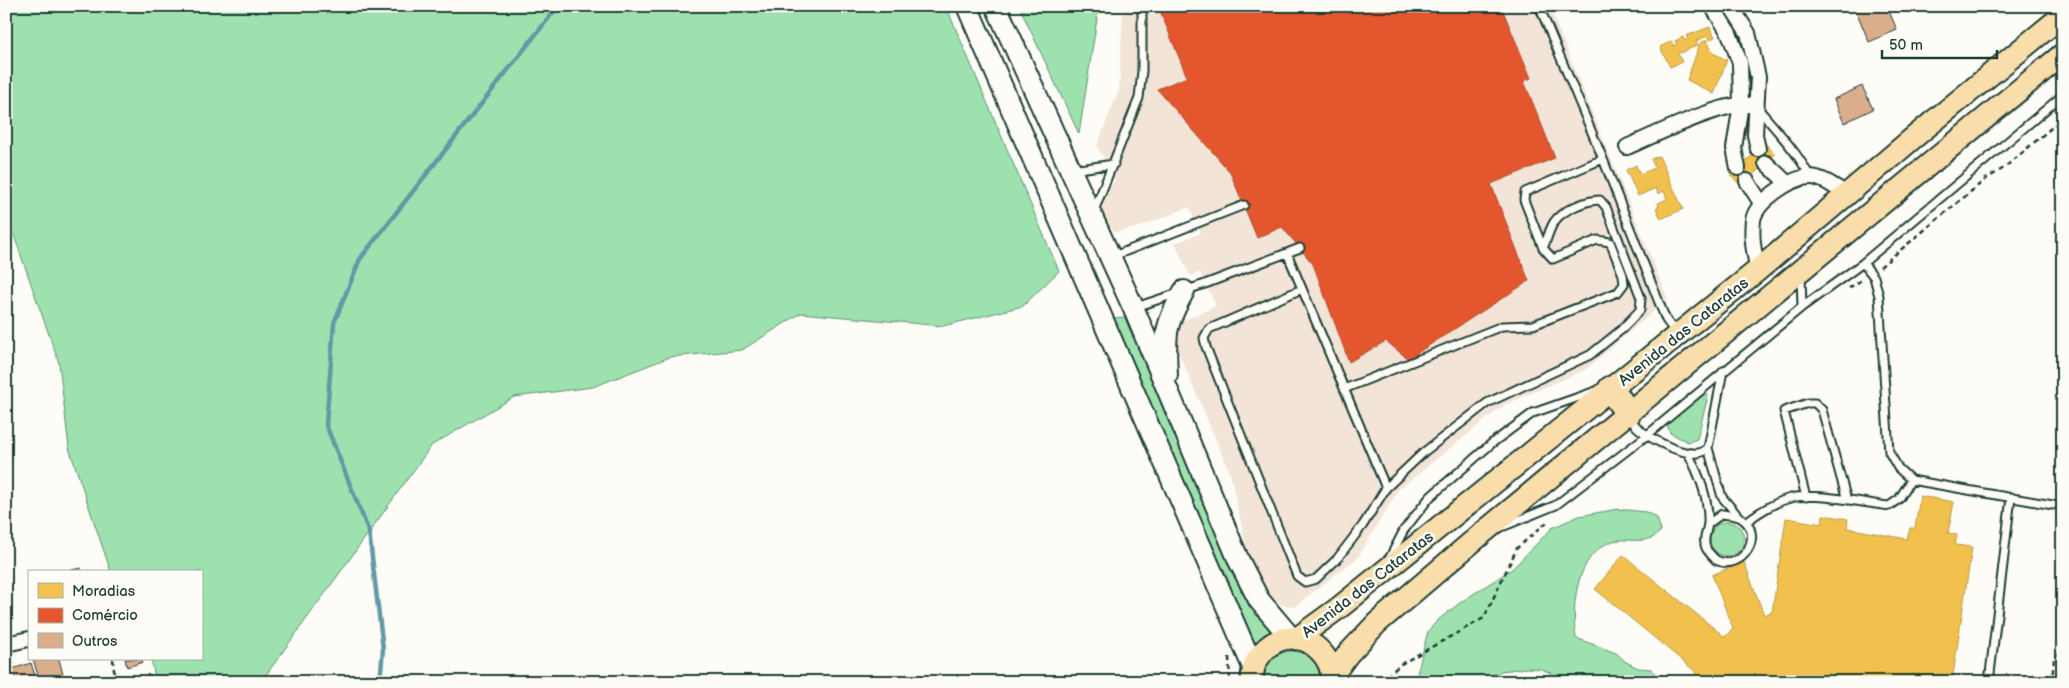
<svg xmlns="http://www.w3.org/2000/svg" width="2069" height="688" font-family="'Balsamiq Sans',sans-serif">
  <style>
    .built { fill: #f2e4d7 }
    .green { fill: #9de2ae; stroke: #5e9071 }
    .homes { fill: #f2c14e; stroke: #b39946 }
    .shops { fill: #e4572e; stroke: #a94f30 }
    .lines { fill: none; stroke-linecap: round; stroke-linejoin: round }
    .stream { stroke: #6399a6; stroke-width: 4.5 }
    .building { fill: #daad8b; stroke: #1f3d34 }
    .lane-casing { stroke: #1f3d34; stroke-width: 11 }
    .street-casing { stroke: #1f3d34; stroke-width: 18 }
    .secondary-casing { stroke: #1f3d34; stroke-width: 24 }
    .primary-casing { stroke: #1f3d34; stroke-width: 25 }
    .highway-casing { stroke: #1f3d34; stroke-width: 29 }
    .path { stroke: #1f3d34; stroke-width: 2.5; stroke-dasharray: 5 4; stroke-linecap: butt }
    .lane { stroke: #fdfcf7; stroke-width: 7 }
    .street { stroke: #fdfcf7; stroke-width: 14 }
    .secondary { stroke: #fdfcf7; stroke-width: 20 }
    .primary { stroke: #f9deab; stroke-width: 21 }
    .highway { stroke: #f9deab; stroke-width: 25 }
    .labels { text-anchor: middle; stroke-width: 5; stroke-linejoin: round; paint-order: stroke }
    .street-label { font-size: 16px; fill: #1f3d34; stroke: #fdfcf7 }
  </style>
  <rect width="100%" height="100%" fill="#fdfcf7"/>
  <filter id="ink" filterUnits="userSpaceOnUse"><feTurbulence type="fractalNoise" baseFrequency=".02" numOctaves="2"/><feDisplacementMap in="SourceGraphic" scale="10" xChannelSelector="R" yChannelSelector="G"/><feConvolveMatrix kernelMatrix="1 2 1 2 8 2 1 2 1" color-interpolation-filters="sRGB"/></filter>
  <g filter="url(#ink)">
    <path class="built" d="M1123 6H1549L1668 299 1585 370 1504 405 1398 490 1358 557 1294 607 1277 603 1269 598 1249 560 1230 473 1173 339 1180 322 1216 306 1200 272 1190 276 1175 243 1201 233 1189 207 1139 227 1115 232 1107 223 1101 211 1100 205 1115 180 1097 146 1119 90Z"/>
    <path class="green" d="M6 6H946L1059 271 1023 306 943 326 801 313 742 350 670 357 593 387 514 397 432 445 261 682H156L151 659H201V572H111L69 448 59 363 6 213Z
      M1019 6H1099L1079 134Z
      M1127 317 1277 628 1262 639 1253 652 1113 318Z
      M1706 392 1708 396 1697 439 1688 442 1670 433 1667 424Z
      M1618 509 1646 512 1657 518 1661 531C1658 533 1655 537 1652 538 1641 543 1625 538 1613 541 1576 553 1571 606 1576 638L1616 653 1626 662 1638 668 1651 669 1662 682H1561L1553 674 1541 669 1526 668 1501 671 1487 682H1415L1428 631 1438 620 1461 602 1512 569 1552 528 1579 516Z
      M1710 539a17 17 0 1 1 34 0a17 17 0 1 1-34 0Z
      M1291 651C1309 652 1320 663 1320 682H1264C1264 664 1274 653 1291 651Z"/>
    <path class="homes" d="M1710 27 1715 37 1709 40 1707 36 1696 41 1698 45 1681 53 1680 52 1678 53 1682 62 1670 67 1660 47 1672 41 1674 46 1677 45 1675 41 1683 37 1685 41 1688 39 1686 36Z
      M1707 40 1713 53 1727 60 1714 94 1687 80 1700 43Z
      M1765 143 1775 154 1741 186 1731 175Z
      M1659 156 1683 209 1661 219 1656 208 1659 206 1658 203 1667 199 1664 191 1658 194 1656 188 1638 196 1626 170 1636 165 1640 174 1655 168 1651 159Z
      M1920 496 1954 502 1948 533 1957 535 1955 545 1972 547 1952 682H1695L1696 672 1595 589 1623 555 1725 637 1733 628 1712 575 1744 562 1764 615 1772 612 1786 518 1822 524 1823 515 1848 519 1847 528 1907 539 1910 528H1915Z"/>
    <path class="shops" d="M1158 6H1501L1531 78 1524 81 1555 158 1491 184 1529 281 1408 359 1386 341 1349 362 1313 264 1282 227 1257 238 1230 172 1157 89 1187 77Z"/>
    <g class="lines">
      <path class="stream" d="M380 682 383 649 369 532 326 425 334 323 360 259 558 6"/>
    </g>
    <path class="building" d="M1854 6H1887L1897 30 1869 42Z
      M1862 86 1873 109 1844 123 1834 99Z
      M81 568V572H67V571Z
      M33 659H59L65 682H40Z
      M125 659H142L143 662 127 667Z
      M31 663 37 682H8L6 671Z
      M151 675 152 682H137L136 678Z"/>
    <g class="lines">
      <g class="lane-casing">
        <path id="lane" d="M1539 6 1603 159 1660 305 1666 320 1676 333
          M1757 107C1775 129 1797 151 1810 177
          M1072 170 1114 164
          M1094 211 1139 98 1142 71V6
          M1287 253 1386 488
          M1111 257 1244 205
          M1863 263 1874 277 1879 296 1889 452 1898 468 1911 480 2053 505
          M1302 289 1209 329 1204 338 1206 347 1297 576 1305 582 1316 579 1337 559 1363 525 1386 488 1424 452 1487 403 1590 355 1621 330 1640 310 1641 298 1606 207 1600 200C1586 200 1562 210 1554 222 1549 230 1547 240 1543 248
          M1136 307 1205 284 1300 248
          M1802 307 1863 263 2063 95
          M1344 389 1502 326 1533 325 1618 292 1624 284 1623 275 1610 242 1597 240 1553 259 1543 248 1524 200 1525 192 1603 159
          M1630 418C1639 435 1679 455 1698 453 1702 453 1705 450 1708 448L1723 371
          M1708 448 1722 497 1739 517
          M1688 453C1699 474 1709 498 1708 522 1708 530 1702 539 1706 548 1707 551 1714 558 1716 560 1742 573 1766 534 1741 518 1736 515 1728 515 1722 514L1708 524
          M1806 497 1784 411 1808 403H1815L1822 410 1847 500
          M1746 522C1759 512 1774 502 1791 498 1811 492 1866 503 1889 506L1899 499 1911 480
          M1502 527 1556 505 1646 436 1802 307 1801 276
          M1389 559 1404 530 1430 497 1491 444 1533 413 1596 391
          M1989 682 2011 497"/>
      </g>
      <g class="street-casing">
        <path id="street" d="M1712 6 1729 33 1740 63 1741 104 1734 148 1738 168
          M1731 6 1748 33 1758 77 1755 135 1758 149
          M1627 147C1652 136 1724 101 1748 105
          M1766 163 1788 184
          M1747 181 1761 203
          M1758 270C1754 253 1751 238 1753 220 1756 202 1790 178 1809 177 1820 176 1838 188 1846 195
          M6 644 29 639"/>
      </g>
      <g class="secondary-casing">
        <path id="secondary" d="M967 6 1253 667
          M996 6 1133 307 1239 561 1259 600 1291 638
          M1167 375C1165 334 1164 327 1184 291"/>
      </g>
      <g class="primary-casing">
        <path id="primary" d="M1296 639 1340 607 1758 270 1912 139 2063 15
          M1332 676 1348 654 1377 623 1479 536 2063 54
          M1252 682C1251 660 1269 638 1292 638 1313 638 1335 660 1331 682"/>
      </g>
      <g class="highway-casing">
        <path id="highway" d="M1611 389 1628 413"/>
      </g>
      <path class="path" d="M1880 267 1986 179 2004 168 2063 118
        M1849 288 1863 279
        M1229 657 1230 681
        M113 659 115 682
        M1380 682 1401 664 1484 618 1517 548 1547 522
        M2052 682 2054 659 2063 649"/>
      <use href="#lane" class="lane"/>
      <use href="#street" class="street"/>
      <use href="#secondary" class="secondary"/>
      <use href="#primary" class="primary"/>
      <use href="#highway" class="highway"/>
    </g>
  </g>
  <g class="labels">
    <g class="street-label">
      <text transform="translate(1683 331) rotate(-39)" y="6">Avenida das Cataratas</text>
      <text transform="translate(1367 584) rotate(-38)" y="6">Avenida das Cataratas</text>
    </g>
  </g>
  <rect width="2069" height="688" fill="none" stroke="#fdfcf7" stroke-width="25"/>
  <rect x="12" y="12" width="2044" height="663" fill="none" stroke="#1f3d34" stroke-width="2" filter="url(#ink)"/>
  <rect x="28" y="570" width="175" height="90" fill="#fdfcf7" stroke="#a4b0a9"/>
  <rect x="38" y="583" width="25" height="15" fill="#f2c14e" stroke="#a4b0a9"/>
  <text x="72" y="596" font-size="15" fill="#1f3d34">Moradias</text>
  <rect x="38" y="608" width="25" height="15" fill="#e4572e" stroke="#a4b0a9"/>
  <text x="72" y="620" font-size="15" fill="#1f3d34">Comércio</text>
  <rect x="38" y="633" width="25" height="15" fill="#daad8b" stroke="#a4b0a9"/>
  <text x="72" y="646" font-size="15" fill="#1f3d34">Outros</text>
  <path d="M1882 50v8h115v-8" fill="none" stroke="#1f3d34" stroke-width="2.5"/>
  <text x="1889" y="50" font-size="15" fill="#1f3d34" stroke="#fdfcf7" stroke-width="4" paint-order="stroke">50 m</text>
</svg>
